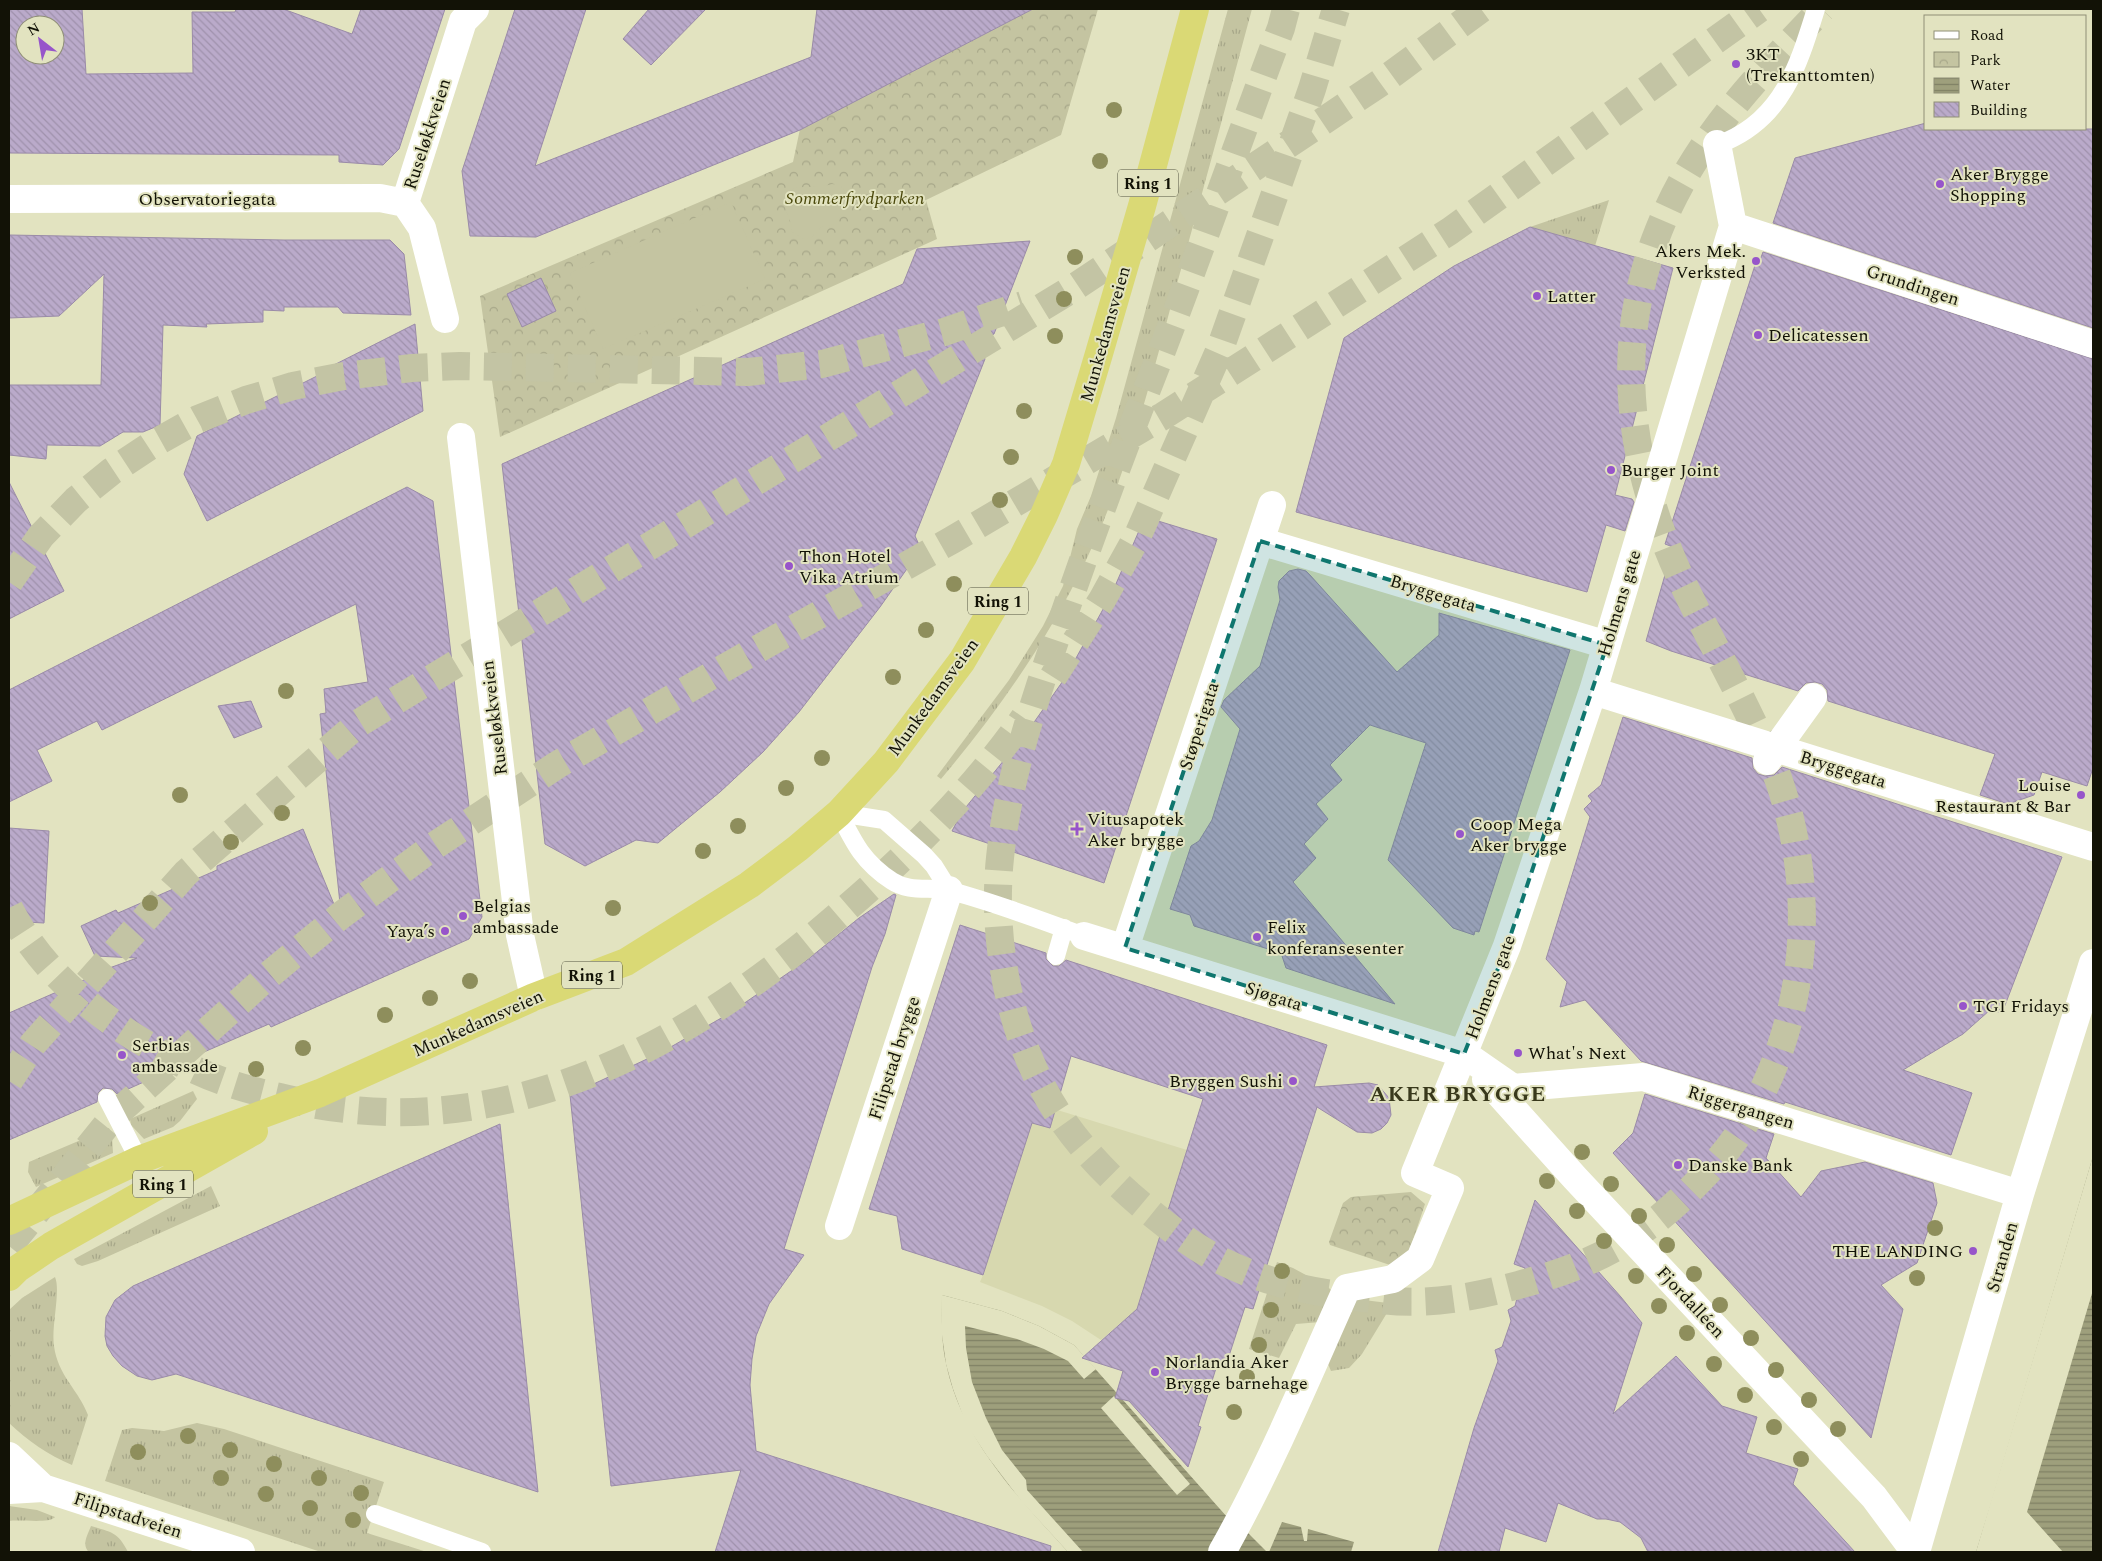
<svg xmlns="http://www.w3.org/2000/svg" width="2102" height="1561" font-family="Spectral,serif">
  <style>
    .built { fill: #d7d8af }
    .grass { fill: url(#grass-tufts) }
    .park { fill: url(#park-crowns) }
    .pitch { fill: #c4c4a1 }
    .water { fill: url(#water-rules) }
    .pier { fill: #e2e3c0 }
    .building { fill: url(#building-back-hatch); stroke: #9a8ba8; fill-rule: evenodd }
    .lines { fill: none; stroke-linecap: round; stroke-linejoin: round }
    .highway-tunnel { stroke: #c3c4a4; stroke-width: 28; stroke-dasharray: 28 14; stroke-linecap: butt }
    .lane { stroke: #fff; stroke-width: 18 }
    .street { stroke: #fff; stroke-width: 28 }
    .highway { stroke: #dad975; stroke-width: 28 }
    .tree { fill: #8e8e5c }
    .marked { fill: #0f766e; fill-opacity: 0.2; stroke: #0f766e; stroke-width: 4; stroke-dasharray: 10 6; stroke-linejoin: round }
    .poi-dot { fill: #9755ca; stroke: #e2e3c0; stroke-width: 2 }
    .labels { text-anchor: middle; stroke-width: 4; stroke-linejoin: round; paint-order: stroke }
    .shield { fill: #e2e3c0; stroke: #50513e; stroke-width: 1 }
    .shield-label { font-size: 16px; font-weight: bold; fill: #121206 }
    .poi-label { font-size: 18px; fill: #121206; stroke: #e2e3c0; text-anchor: start }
    .street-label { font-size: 18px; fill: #121206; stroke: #e2e3c0 }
    .park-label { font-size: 18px; font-style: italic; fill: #4a480b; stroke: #e2e3c0 }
    .district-label { font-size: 22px; font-weight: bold; letter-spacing: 1px; fill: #39391c; stroke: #e2e3c0 }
  </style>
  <defs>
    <pattern id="grass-tufts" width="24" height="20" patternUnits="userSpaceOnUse" patternTransform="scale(1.25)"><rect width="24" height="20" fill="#c4c4a1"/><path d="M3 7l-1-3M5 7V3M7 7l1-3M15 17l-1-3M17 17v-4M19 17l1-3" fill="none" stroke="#a7a789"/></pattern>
    <pattern id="park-crowns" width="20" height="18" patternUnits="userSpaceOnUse" patternTransform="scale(1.25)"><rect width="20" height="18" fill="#c4c4a1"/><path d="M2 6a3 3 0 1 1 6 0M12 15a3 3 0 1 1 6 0" fill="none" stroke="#a7a789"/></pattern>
    <pattern id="water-rules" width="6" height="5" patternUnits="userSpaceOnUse" patternTransform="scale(1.25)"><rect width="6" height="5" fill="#9e9f7c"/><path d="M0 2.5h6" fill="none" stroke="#7f8064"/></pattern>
    <pattern id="building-back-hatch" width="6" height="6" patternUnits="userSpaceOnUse" patternTransform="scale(1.25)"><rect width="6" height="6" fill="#baaaca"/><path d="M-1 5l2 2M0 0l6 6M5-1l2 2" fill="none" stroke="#9f91ac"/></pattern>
  </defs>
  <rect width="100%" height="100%" fill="#e2e3c0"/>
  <path class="built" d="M1038 1104 1187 1150 1137 1309 1101 1340 1072 1321 1042 1306 980 1282 983 1275Z"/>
  <path class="grass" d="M1228 9H1252C1226 105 1200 202 1173 298 1150 386 1126 476 1087 558 1049 639 998 711 941 779L937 776 1009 680 1043 626 1063 586 1077 529 1091 496 1116 418Z
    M1609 200 1595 246 1530 227Z
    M193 1091 197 1099 180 1121 173 1127 144 1139 131 1125 130 1119Z
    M109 1128 112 1136 113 1153 36 1187 28 1172 29 1162Z
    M211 1186 220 1206 98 1261 82 1266 77 1264 74 1259Z
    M1277 1262 1293 1268 1328 1287 1331 1290 1321 1322 1296 1324 1279 1358 1249 1349Z
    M55 1277C61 1291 51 1326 54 1346 58 1376 78 1389 88 1415L72 1465C48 1455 28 1441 9 1423V1310L22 1298Z
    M1364 1300 1388 1303 1390 1308 1362 1354 1349 1368 1331 1371 1328 1364 1343 1320Z
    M197 1423 224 1429 384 1482 367 1533 427 1552H321L105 1481 122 1430 132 1428 164 1431Z
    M9 1506 37 1510 55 1517C49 1524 20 1519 9 1521Z
    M91 1526C111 1532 118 1532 128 1552H89C81 1545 88 1534 91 1526Z"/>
  <path class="park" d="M1033 9H1098L1061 135 926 200 937 239 500 437 480 296 793 162 800 129Z
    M1411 1192 1425 1204 1408 1255 1396 1267 1330 1245 1329 1242 1343 1203 1351 1197Z"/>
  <path class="pitch" d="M832 184 840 185 844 190 846 196 840 206 842 214C836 224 833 226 821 227L812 237 804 239 792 232C792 219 785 214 784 201L794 188C807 186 819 188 832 184Z
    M731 202 765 279 603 349 570 273Z"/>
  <path class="water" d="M2093 1156V1552H1976L1992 1500Z
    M942 1295 1002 1311 1039 1326 1074 1345 1236 1527 1248 1533 1267 1552H1068C1018 1497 961 1439 946 1363 941 1341 942 1318 942 1295Z
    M1282 1522 1301 1527 1304 1541H1307L1308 1529 1354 1542 1351 1552H1269Z"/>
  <path class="pier" d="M2093 1156V1290L2027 1512 2063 1552H1976Z
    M942 1295 1002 1311 1039 1326 1074 1345 1096 1369 1084 1379 1068 1361 1044 1349 1017 1339 965 1326 966 1348 972 1382 986 1418 1002 1450 1026 1480 1027 1490 1083 1552H1068L1022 1502 987 1456 966 1424 953 1389 946 1364 942 1335Z
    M1114 1396 1190 1484 1177 1495 1101 1408Z"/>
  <path class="building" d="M9 9H82L86 74 193 73 192 12H235L236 9H283L352 34 361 9H445L399 149 383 165 339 162V155L9 153ZM25 25H55V55H25Z
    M515 9H586L535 166 811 57 817 9H1033L800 130 536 237 470 236 462 171Z
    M649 9H706L651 65 623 39Z
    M1926 123V129H2093V328L1773 223 1795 158Z
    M1530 227 1673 268 1615 495 1632 499 1634 502 1625 531 1606 525 1587 592 1296 512 1344 338 1454 266Z
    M9 235 284 240H390L404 254 411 315 343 313 338 307H284V311L263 310V322L206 324 207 327 163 325 160 425 143 432H123L100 446 47 445 46 459 9 455V385H101L104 274 59 316 9 318Z
    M1030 241 994 334 977 341 985 359 915 536 921 549 880 607 799 712 763 752 720 792 658 843 636 840 585 866 545 844 502 464 903 284 917 249Z
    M1763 252 2093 359V768L2087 786 2042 772 2034 795 2008 804 1980 795 1995 754 1828 701 1827 690 1822 684 1815 682 1806 683 1798 691 1671 651 1646 641 1673 547 1665 544 1757 259 1760 260Z
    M541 278 556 311 522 327 507 294Z
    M415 324 423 411 207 521 184 474 197 436 323 373 322 371Z
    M9 482 64 591 9 619Z
    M407 487 433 501 482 917 469 939 271 1027 269 1024 183 1061 184 1064 117 1094 112 1089 103 1088 98 1093 97 1102 9 1140V1013L102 972 101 971 137 958 95 956 81 926 116 910 118 913 217 870V866L303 829 338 914 341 913 320 714 326 713 324 689 368 682 356 604 102 730 97 721 37 750 52 781 9 802V690Z
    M1145 517 1217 539 1104 883 952 831 962 812 1030 728 1065 678 1112 593Z
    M1298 569 1306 571 1310 575 1397 672 1439 635V613L1570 650 1479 932 1475 931 1474 935 1453 928 1388 860 1426 743 1370 725 1330 765 1342 780 1316 804 1328 819 1304 844 1316 858 1293 882 1395 1004 1286 968 1281 953 1194 926 1190 915 1170 909 1191 846 1199 841 1212 820 1240 729 1221 707 1224 700 1260 666 1280 600 1278 587 1279 581 1289 571Z
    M251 701 262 727 234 738 218 706Z
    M1623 717 1752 758 1753 768 1758 774 1765 776 1774 775 1782 767 2062 857 2002 1013 1990 1010 1963 1034 1903 1070 1972 1093 1951 1155 1785 1102 1784 1104 1641 1061 1585 1000 1560 1007 1567 982 1546 959 1590 817 1584 809 1592 801 1588 796 1601 785Z
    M9 828 49 831 44 923 9 921Z
    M894 894 896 895 885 934 872 967 784 1249 804 1255 769 1304 756 1336 752 1359 750 1385 756 1451 1051 1546 1050 1552H715L741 1470 611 1486 570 1095 662 1052 730 1013 807 960 859 918Z
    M960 925 1046 953V959L1053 966H1059L1066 960 1327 1045 1314 1087 1369 1083 1378 1085 1389 1098 1391 1115 1387 1123 1381 1129 1372 1133 1357 1132 1317 1107 1253 1309 1245 1307 1225 1368 1217 1365 1198 1426 1201 1427 1188 1467 1129 1401 1115 1398 1123 1371 1082 1358 1137 1309 1203 1099 1071 1056 1050 1128 1032 1123 983 1275 902 1249 897 1216 869 1209Z
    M1645 1094 1774 1134 1766 1158 1801 1197 1821 1171 1865 1162 1933 1183 1937 1203 1917 1263 1881 1285 1903 1309 1871 1438 1613 1153 1633 1133Z
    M500 1124 538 1492 176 1374 152 1380 137 1376 122 1366 113 1356 107 1346 105 1336 106 1317 115 1300 133 1286Z
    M1535 1200 1621 1297 1642 1323 1613 1414 1676 1356 1722 1406 1757 1417 1746 1453 1798 1469 1793 1484 1855 1552H1648L1641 1538 1620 1522 1606 1519H1597L1558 1503 1546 1542 1505 1528 1499 1552H1438L1474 1428 1498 1361 1495 1350 1502 1347 1511 1321 1508 1310 1515 1306 1525 1268 1514 1264Z"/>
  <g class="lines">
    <path class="highway-tunnel" d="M1286 9 1281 28C1234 152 1191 278 1142 402 1113 476 1086 551 1060 626 1034 702 1008 778 1000 858 992 934 1007 1021 1044 1090 1071 1141 1114 1184 1160 1220 1176 1233 1194 1246 1212 1256 1266 1285 1320 1294 1381 1300 1423 1305 1465 1299 1507 1288 1581 1269 1632 1247 1687 1193 1706 1174 1725 1155 1739 1133 1807 1028 1819 898 1779 781 1772 761 1762 742 1753 723 1732 679 1709 637 1688 594 1633 481 1610 361 1655 240 1690 145 1754 80 1822 9
      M9 582 41 536 76 500 112 471 153 444 198 419 246 400 293 386 344 376 412 368 460 366 748 372 822 364 944 332 1023 305
      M1053 677 1102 600 1138 535 1220 349 1312 89 1336 9
      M9 908C46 982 118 1033 191 1068 226 1085 264 1094 302 1102 512 1146 696 1041 848 907 913 851 975 788 1024 718
      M9 1081 33 1044 186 873 359 723 1072 289 1380 83 1481 9
      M9 1246 113 1117 269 975 340 916 434 846 557 765 740 659 952 540 1163 416 1450 231 1759 9"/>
    <path class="lane" d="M1727 141C1784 116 1799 63 1816 9
      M839 813C854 843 863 862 892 881 910 893 931 886 951 891 996 903 1041 920 1084 936
      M839 813 884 820 924 855 934 866 949 890
      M1056 956 1064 928
      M107 1098 139 1160
      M375 1514 482 1552"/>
    <path class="street" d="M9 199 380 198 405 203
      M405 203 463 21 475 9
      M405 203 422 228 445 319
      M1733 226 2093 344
      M461 437 520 935 534 997
      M1260 541 1607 645
      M1593 691 2093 847
      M1767 761 1813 697
      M1084 936 1464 1054 1513 1088 1643 1077 2020 1194
      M1125 948 1272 505
      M1486 1079 1575 1178 1874 1497 1915 1552
      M839 1226 949 890
      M9 1456 43 1488
      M9 1490 43 1488 241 1552
      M1222 1552C1270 1467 1307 1377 1347 1288L1393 1279 1420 1259 1450 1188 1415 1173 1507 946 1593 691 1733 226 1717 144
      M1916 1552 2020 1194 2093 963"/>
    <path class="highway" d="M9 1221 139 1160 320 1093 534 997 626 962 749 885 798 848 839 813 886 762 962 661 1023 557 1044 515 1066 464 1098 357 1142 206 1195 9
      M9 1277 17 1269 51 1246 254 1131"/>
  </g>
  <g class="tree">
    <circle cx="1114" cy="110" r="8"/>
    <circle cx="1100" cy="161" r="8"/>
    <circle cx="1075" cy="257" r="8"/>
    <circle cx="1064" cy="299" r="8"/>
    <circle cx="1055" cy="336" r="8"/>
    <circle cx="1024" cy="411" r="8"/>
    <circle cx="1011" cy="457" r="8"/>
    <circle cx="1000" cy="500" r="8"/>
    <circle cx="954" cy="584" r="8"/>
    <circle cx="926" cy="630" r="8"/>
    <circle cx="893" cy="677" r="8"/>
    <circle cx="286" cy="691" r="8"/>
    <circle cx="822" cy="758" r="8"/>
    <circle cx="786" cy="788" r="8"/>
    <circle cx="180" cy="795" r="8"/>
    <circle cx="282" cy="813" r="8"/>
    <circle cx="738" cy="826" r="8"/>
    <circle cx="231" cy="842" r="8"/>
    <circle cx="703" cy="851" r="8"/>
    <circle cx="150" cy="903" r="8"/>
    <circle cx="613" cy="908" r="8"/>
    <circle cx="470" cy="981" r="8"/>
    <circle cx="430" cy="998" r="8"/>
    <circle cx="385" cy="1015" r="8"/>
    <circle cx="303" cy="1048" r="8"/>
    <circle cx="256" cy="1069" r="8"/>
    <circle cx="1582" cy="1152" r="8"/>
    <circle cx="1547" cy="1181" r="8"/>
    <circle cx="1611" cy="1184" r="8"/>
    <circle cx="1577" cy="1211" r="8"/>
    <circle cx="1639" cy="1216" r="8"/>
    <circle cx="1935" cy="1228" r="8"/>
    <circle cx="1604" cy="1241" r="8"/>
    <circle cx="1667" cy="1245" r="8"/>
    <circle cx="1282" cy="1271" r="8"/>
    <circle cx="1694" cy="1274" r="8"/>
    <circle cx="1636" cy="1276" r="8"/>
    <circle cx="1917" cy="1278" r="8"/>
    <circle cx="1720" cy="1305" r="8"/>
    <circle cx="1659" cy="1306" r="8"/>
    <circle cx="1271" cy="1310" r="8"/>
    <circle cx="1687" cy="1333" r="8"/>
    <circle cx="1751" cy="1338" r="8"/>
    <circle cx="1259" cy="1345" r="8"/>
    <circle cx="1714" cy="1364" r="8"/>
    <circle cx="1776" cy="1370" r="8"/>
    <circle cx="1247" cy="1377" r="8"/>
    <circle cx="1745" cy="1395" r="8"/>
    <circle cx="1809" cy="1400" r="8"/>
    <circle cx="1234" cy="1412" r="8"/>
    <circle cx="1774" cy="1427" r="8"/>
    <circle cx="1838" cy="1429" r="8"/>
    <circle cx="188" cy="1436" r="8"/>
    <circle cx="230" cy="1450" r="8"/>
    <circle cx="138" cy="1452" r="8"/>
    <circle cx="1801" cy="1459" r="8"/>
    <circle cx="274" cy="1464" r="8"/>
    <circle cx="221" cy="1478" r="8"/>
    <circle cx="319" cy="1478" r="8"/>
    <circle cx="361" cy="1493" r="8"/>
    <circle cx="266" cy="1494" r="8"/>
    <circle cx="310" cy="1508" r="8"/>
    <circle cx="353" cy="1520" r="8"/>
  </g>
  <path class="marked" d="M1260 541 1607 645 1507 946 1464 1054 1125 948Z"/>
  <g class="poi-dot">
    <circle cx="1736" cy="64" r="5"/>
    <circle cx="1940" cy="184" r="5"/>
    <circle cx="1756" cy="261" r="5"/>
    <circle cx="1537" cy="296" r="5"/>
    <circle cx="1758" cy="335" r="5"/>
    <circle cx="1611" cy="470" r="5"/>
    <circle cx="789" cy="566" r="5"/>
    <circle cx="2081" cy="795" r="5"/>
    <path d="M1074.5 821.5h5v5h5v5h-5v5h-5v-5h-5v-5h5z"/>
    <circle cx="1460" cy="834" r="5"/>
    <circle cx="463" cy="916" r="5"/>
    <circle cx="445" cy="931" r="5"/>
    <circle cx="1257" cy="937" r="5"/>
    <circle cx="1963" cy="1006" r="5"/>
    <circle cx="1518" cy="1053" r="5"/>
    <circle cx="122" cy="1055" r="5"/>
    <circle cx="1293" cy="1081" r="5"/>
    <circle cx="1678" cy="1165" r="5"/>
    <circle cx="1973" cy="1251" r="5"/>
    <circle cx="1155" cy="1372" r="5"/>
  </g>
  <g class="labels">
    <g class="shield">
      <rect x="1118" y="169.5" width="60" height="27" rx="4"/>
      <rect x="968" y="587.5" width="60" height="27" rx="4"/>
      <rect x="562" y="961.5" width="60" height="27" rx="4"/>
      <rect x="133" y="1170.5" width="60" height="27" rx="4"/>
    </g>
    <g class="shield-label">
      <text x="1148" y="189">Ring 1</text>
      <text x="998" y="607">Ring 1</text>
      <text x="592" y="981">Ring 1</text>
      <text x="163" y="1190">Ring 1</text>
    </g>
    <g class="poi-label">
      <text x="1746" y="60">3KT<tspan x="1746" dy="21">(Trekanttomten)</tspan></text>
      <text x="1950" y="180">Aker Brygge<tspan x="1950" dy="21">Shopping</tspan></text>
      <text x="1746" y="257" text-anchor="end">Akers Mek.<tspan x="1746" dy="21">Verksted</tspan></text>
      <text x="1547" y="302">Latter</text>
      <text x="1768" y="341">Delicatessen</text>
      <text x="1621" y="476">Burger Joint</text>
      <text x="799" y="562">Thon Hotel<tspan x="799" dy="21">Vika Atrium</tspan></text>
      <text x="2071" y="791" text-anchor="end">Louise<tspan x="2071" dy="21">Restaurant &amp; Bar</tspan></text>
      <text x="1087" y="825">Vitusapotek<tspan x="1087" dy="21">Aker brygge</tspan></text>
      <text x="1470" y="830">Coop Mega<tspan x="1470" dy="21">Aker brygge</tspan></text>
      <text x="473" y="912">Belgias<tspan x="473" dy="21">ambassade</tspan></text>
      <text x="1267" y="933">Felix<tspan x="1267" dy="21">konferansesenter</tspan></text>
      <text x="435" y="937" text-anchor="end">Yaya’s</text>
      <text x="1973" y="1012">TGI Fridays</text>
      <text x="132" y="1051">Serbias<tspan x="132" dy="21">ambassade</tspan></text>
      <text x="1528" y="1059">What's Next</text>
      <text x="1283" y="1087" text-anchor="end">Bryggen Sushi</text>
      <text x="1688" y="1171">Danske Bank</text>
      <text x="1963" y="1257" text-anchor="end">THE LANDING</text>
      <text x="1165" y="1368">Norlandia Aker<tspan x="1165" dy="21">Brygge barnehage</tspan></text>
    </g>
    <g class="street-label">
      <text transform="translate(427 134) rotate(-72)" y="6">Ruseløkkveien</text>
      <text x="207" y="205">Observatoriegata</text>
      <text transform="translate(1913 285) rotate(18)" y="6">Grundingen</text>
      <text transform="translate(1105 334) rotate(-74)" y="6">Munkedamsveien</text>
      <text transform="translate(1433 593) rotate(17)" y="6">Bryggegata</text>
      <text transform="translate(1619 603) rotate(-73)" y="6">Holmens gate</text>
      <text transform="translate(933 697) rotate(-54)" y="6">Munkedamsveien</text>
      <text transform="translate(494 718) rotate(-97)" y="6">Ruseløkkveien</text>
      <text transform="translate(1199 726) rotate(-72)" y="6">Støperigata</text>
      <text transform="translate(1843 769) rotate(17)" y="6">Bryggegata</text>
      <text transform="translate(1490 987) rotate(-69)" y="6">Holmens gate</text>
      <text transform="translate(1274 996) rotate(18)" y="6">Sjøgata</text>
      <text transform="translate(478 1023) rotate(-24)" y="6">Munkedamsveien</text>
      <text transform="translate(894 1058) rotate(-72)" y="6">Filipstad brygge</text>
      <text transform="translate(1741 1107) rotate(17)" y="6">Riggergangen</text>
      <text transform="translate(2002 1257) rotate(-74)" y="6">Stranden</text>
      <text transform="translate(1691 1302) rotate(47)" y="6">Fjordalléen</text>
      <text transform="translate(128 1515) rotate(18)" y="6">Filipstadveien</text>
    </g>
    <g class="park-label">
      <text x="855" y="204">Sommerfrydparken</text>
    </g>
    <g class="district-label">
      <text x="1458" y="1101">AKER BRYGGE</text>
    </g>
  </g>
  <rect width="2102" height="1561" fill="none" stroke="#121206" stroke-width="20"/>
  <rect x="1924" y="15" width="162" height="115" fill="#e2e3c0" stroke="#8f8f76"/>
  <rect x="1934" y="31" width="25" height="8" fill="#ffffff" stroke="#8f8f76"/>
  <text x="1970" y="40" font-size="15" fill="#121206">Road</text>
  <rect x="1934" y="52" width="25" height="15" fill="url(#park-crowns)" stroke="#8f8f76"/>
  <text x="1970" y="65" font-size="15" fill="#121206">Park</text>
  <rect x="1934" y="78" width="25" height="15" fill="url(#water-rules)" stroke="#8f8f76"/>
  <text x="1970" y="90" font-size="15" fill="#121206">Water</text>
  <rect x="1934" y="102" width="25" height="15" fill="url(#building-back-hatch)" stroke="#8f8f76"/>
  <text x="1970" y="115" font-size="15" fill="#121206">Building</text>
  <g transform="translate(40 40) rotate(329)"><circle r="24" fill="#e2e3c0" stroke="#8f8f76"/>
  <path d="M0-4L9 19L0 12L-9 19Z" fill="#9755ca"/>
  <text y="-8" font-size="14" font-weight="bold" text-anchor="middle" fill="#121206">N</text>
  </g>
</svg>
